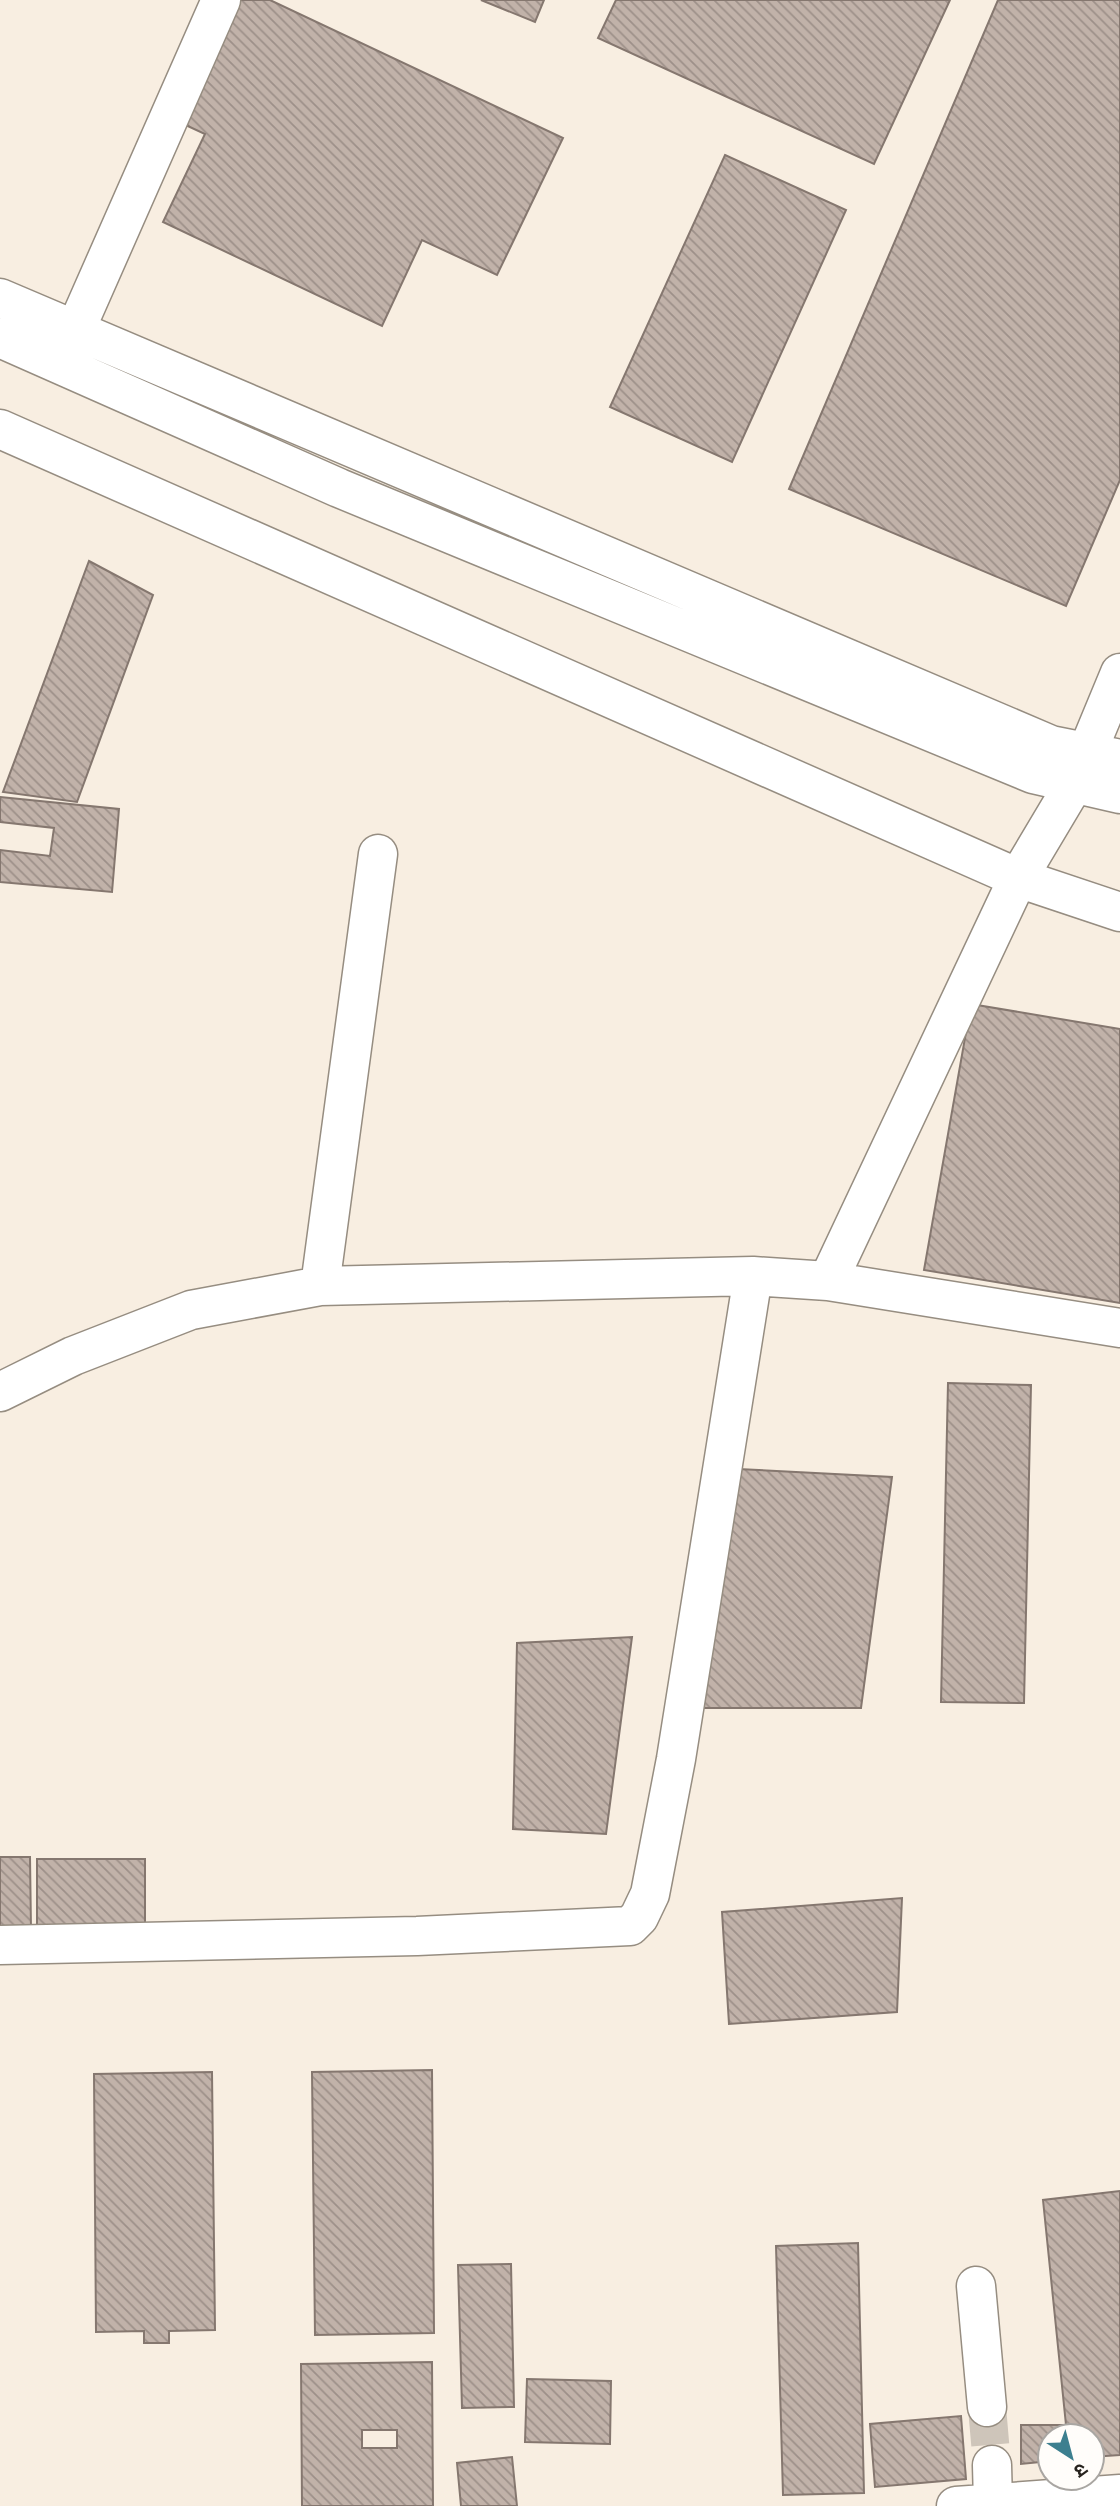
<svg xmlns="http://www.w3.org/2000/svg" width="1120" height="2506" font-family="Roboto,'Noto Sans Devanagari',sans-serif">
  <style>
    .building { fill: url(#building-back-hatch); stroke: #85776f; stroke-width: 2; fill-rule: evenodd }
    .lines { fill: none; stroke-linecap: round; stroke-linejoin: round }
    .minor-tunnel { stroke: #cec5ba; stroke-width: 38; stroke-dasharray: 38 19; stroke-linecap: butt }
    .minor-casing { stroke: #968d81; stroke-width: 41 }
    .minor { stroke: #fff; stroke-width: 38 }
  </style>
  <defs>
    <pattern id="building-back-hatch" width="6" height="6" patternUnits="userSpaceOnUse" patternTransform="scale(1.75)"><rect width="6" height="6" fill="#c1b2a9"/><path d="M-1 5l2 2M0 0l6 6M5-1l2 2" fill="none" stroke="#9d9089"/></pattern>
  </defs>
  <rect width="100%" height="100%" fill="#f8eee1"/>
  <path class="building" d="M238 0H270L563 138 497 275 422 240 382 326 163 222 205 134 179 122Z
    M481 0H544L535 22Z
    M616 0H950L874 164 598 38Z
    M998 0H1120V480L1066 606 789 489Z
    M725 155 846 210 732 462 610 407Z
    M89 561 153 595 77 802 3 792Z
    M0 797 119 809 112 892 0 882V850L50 856 54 828 0 822Z
    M971 1004 1120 1029V1303L924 1270Z
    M948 1383 1031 1385 1024 1703 941 1702Z
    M738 1469 892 1477 861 1708H698Z
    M632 1637 606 1834 513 1829 517 1643Z
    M0 1857H30L31 1929H0Z
    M37 1859H145V1933L37 1934Z
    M902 1898 897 2012 729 2024 722 1912Z
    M432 2070 434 2333 315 2335 312 2072Z
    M212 2072 215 2330 169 2331V2343H144V2331L96 2332 94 2074Z
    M1120 2191V2455L1092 2457V2436H1050V2461L1021 2464V2425H1066L1043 2200Z
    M858 2243 864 2493 783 2495 776 2246Z
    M511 2264 514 2407 462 2408 458 2265Z
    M432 2362 433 2506H302L301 2364ZM362 2430H397V2448H362Z
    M527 2379 611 2381 610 2444 525 2442Z
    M961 2416 966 2479 875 2487 870 2424Z
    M512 2457 517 2506H461L457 2463Z"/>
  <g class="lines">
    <path class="minor-tunnel" d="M987 2407 992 2465"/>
    <g class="minor-casing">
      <path id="minor" d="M0 298 1051 745 1120 759
        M75 331 221 0
        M0 338 339 488 1033 774 1120 794
        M0 429 1018 878 1120 912
        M828 1281 1120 1328
        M320 1286 378 854
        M0 1392 73 1356 191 1310 320 1286 753 1276 828 1281 1018 878 1074 784 1120 673
        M0 1945 417 1936 630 1926 639 1917 650 1894 676 1759 753 1276
        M976 2286 987 2407
        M992 2465 993 2503
        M956 2506 1120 2494"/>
    </g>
    <use href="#minor" class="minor"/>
  </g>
  <g transform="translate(1071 2457) rotate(144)"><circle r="33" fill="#fffdfa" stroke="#a9a6a2" stroke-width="2"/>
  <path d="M0-5L12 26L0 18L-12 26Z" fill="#3c7f8f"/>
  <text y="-10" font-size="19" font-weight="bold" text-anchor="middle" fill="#27231e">उ</text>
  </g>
</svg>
